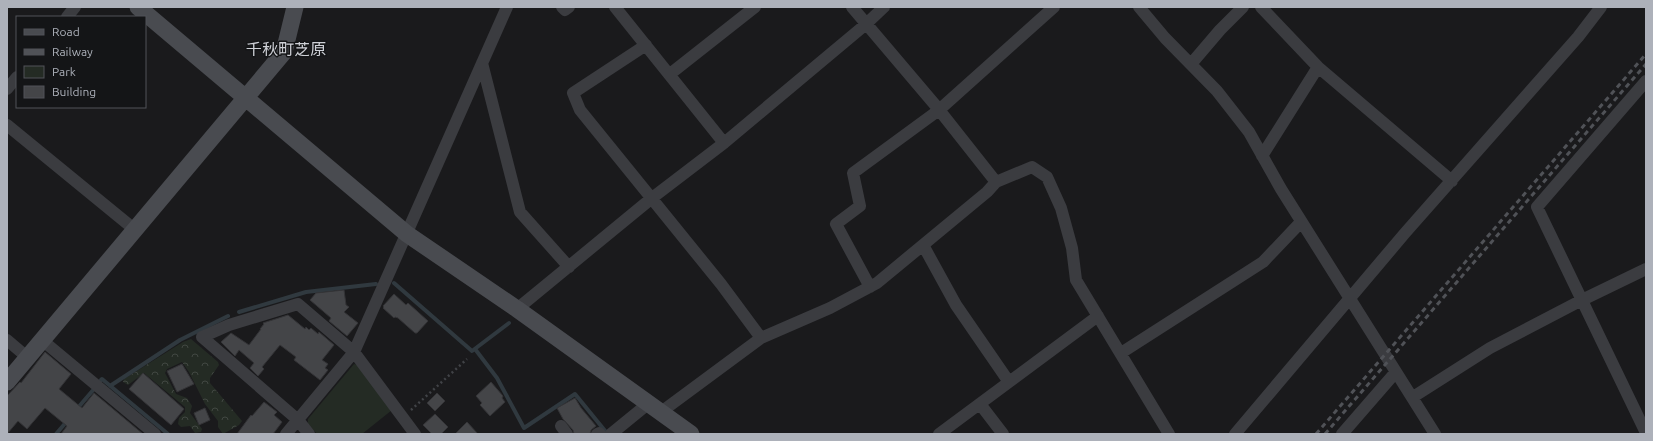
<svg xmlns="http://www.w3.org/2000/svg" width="1653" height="441" font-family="Ubuntu,'Noto Sans JP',sans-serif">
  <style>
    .green { fill: #242b24 }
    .forest { fill: url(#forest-crowns) }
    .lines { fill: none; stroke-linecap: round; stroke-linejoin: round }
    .stream { stroke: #30393f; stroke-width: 4 }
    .building { fill: #444548; stroke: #343437 }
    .path { stroke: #414347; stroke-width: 2.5; stroke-dasharray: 2 3; stroke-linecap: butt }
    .street { stroke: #3b3c40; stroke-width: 12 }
    .secondary { stroke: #494b50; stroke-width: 17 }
    .rail { stroke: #505257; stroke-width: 3; stroke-dasharray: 5 4; stroke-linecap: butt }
    .labels { text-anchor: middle; stroke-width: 3; stroke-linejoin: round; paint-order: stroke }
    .quarter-label { font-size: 16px; fill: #ced0d6; stroke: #141517 }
  </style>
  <defs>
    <pattern id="forest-crowns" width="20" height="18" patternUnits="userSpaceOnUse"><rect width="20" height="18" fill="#242b24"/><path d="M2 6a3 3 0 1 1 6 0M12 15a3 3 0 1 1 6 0" fill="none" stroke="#414742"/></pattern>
  </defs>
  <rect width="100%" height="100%" fill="#1a1a1c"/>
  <path class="green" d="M354 364 359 365 392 410 362 434H317L308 424V419Z"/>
  <path class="forest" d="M191 339 218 362 219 365 210 378V383L242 421 239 425 223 434 218 427V421L205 404 189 372 182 362 167 369 165 373 176 394 187 398 192 406 190 413 202 429 201 432 195 433 190 426 181 427 178 424 179 418 185 412V407L144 373 128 385 123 382 124 379 183 342Z"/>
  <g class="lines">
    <path class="stream" d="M394 283 472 351 509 323
      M239 312 306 292 376 284
      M475 349 497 378 524 428 575 394 606 432
      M101 380 102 379 168 434
      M110 386 180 340 228 316
      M76 410 94 389
      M56 434 68 420"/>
  </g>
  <path class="building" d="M344 290 346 305 349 307 344 312 358 323 347 336 329 321 331 318 310 300 316 293Z
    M394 294 406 305 408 303 428 321 417 333H415L398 318 395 317 394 318 383 308 384 307 383 306Z
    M288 315 305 329 306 327 309 330 311 328 318 334 319 332 334 345 322 360 328 364 325 368 328 370 320 380 294 360 296 357 280 345 262 367 264 369 258 376 250 368 254 363 239 350 235 356 221 342 231 333 249 345 261 329H260L264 324 263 323Z
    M45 352 71 374 59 389 82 408 94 393 143 434H61L67 426 45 408 27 429 18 421 7 434V396L20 382 21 383Z
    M182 364 194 384 177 392 167 371Z
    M143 373 184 409 171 425 129 389Z
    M491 382 503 396 502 398 505 402 490 416 480 405 482 403 476 396Z
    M437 393 445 401 435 411 427 403Z
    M575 398 581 408 596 426 591 430 590 434H574L573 430 563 419 557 408Z
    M264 402 277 412 274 415 282 422 273 434H237L251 415 252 416Z
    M205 408 210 420 199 425 194 413Z
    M435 414 448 427 441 434H432L423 425Z
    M467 422 478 434H455Z"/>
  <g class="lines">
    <path class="path" d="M411 410 467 359"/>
    <path class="street" d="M562 7 565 10 569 7
      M615 7 724 143
      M1139 7 1165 38 1217 91 1249 132 1281 189 1435 434
      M1261 7 1318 67 1452 181
      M67 17 75 7
      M646 45 573 93 580 110 721 284 761 338
      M482 63 520 212 569 267
      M1191 64 1220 30 1243 7
      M670 74 755 7
      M1646 81 1537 207 1646 433
      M7 89 17 77
      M7 125 134 229
      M1262 156 1318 67
      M996 182 1032 167 1047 177 1061 208 1072 248 1076 280 1169 434
      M923 245 956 305 1009 382
      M870 287 836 224 860 206 853 173 939 110 1054 7
      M517 309 652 198 724 143 865 25 884 7
      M7 340 27 357
      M42 340 155 434
      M1121 353 1263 262 1301 222
      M1413 397 1490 348 1582 300 1646 269
      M980 404 1003 434
      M661 412 761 338 830 308 877 283 987 192 996 182 936 106 852 7
      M561 426 567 434
      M286 434 354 352 507 7
      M309 434 298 420 202 337 229 325 298 304 354 352 415 434
      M597 434 599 433 600 434
      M611 434 649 403
      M939 434 1098 316
      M1235 434 1405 233 1578 37 1601 7
      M1342 434 1395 373"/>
    <path class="secondary" d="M138 7 407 234 517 309 691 434
      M7 382 284 52 295 7"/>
    <path class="rail" d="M1316 434 1646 54
      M1325 434 1646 64"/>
  </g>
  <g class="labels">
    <g class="quarter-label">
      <text x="286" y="55">千秋町芝原</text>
    </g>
  </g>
  <rect width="1653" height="441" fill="none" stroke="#adb1ba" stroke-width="16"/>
  <rect x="16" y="16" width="130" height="92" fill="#141517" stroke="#515358"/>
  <rect x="24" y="29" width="20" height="6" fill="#494b50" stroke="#515358"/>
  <text x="52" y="36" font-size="12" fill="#adb1ba">Road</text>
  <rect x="24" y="49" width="20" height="6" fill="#505257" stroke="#515358"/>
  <text x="52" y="56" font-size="12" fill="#adb1ba">Railway</text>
  <rect x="24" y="66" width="20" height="12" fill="#242b24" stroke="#515358"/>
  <text x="52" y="76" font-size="12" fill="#adb1ba">Park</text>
  <rect x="24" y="86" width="20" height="12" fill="#444548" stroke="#515358"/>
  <text x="52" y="96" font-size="12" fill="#adb1ba">Building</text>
</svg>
